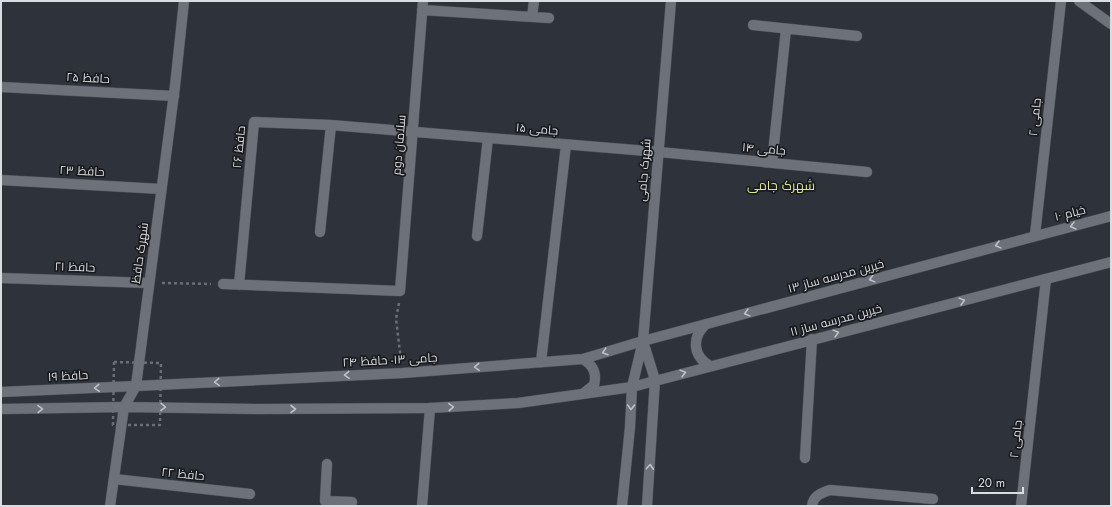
<svg xmlns="http://www.w3.org/2000/svg" width="1112" height="507" font-family="Jost,Cairo,sans-serif">
  <style>
    .lines { fill: none; stroke-linecap: round; stroke-linejoin: round }
    .minor-casing { stroke: #4d5157; stroke-width: 11 }
    .tertiary-casing { stroke: #4d5157; stroke-width: 11 }
    .path { stroke: #6a6f76; stroke-width: 2.5; stroke-dasharray: 3 3; stroke-linecap: butt }
    .minor { stroke: #6c717a; stroke-width: 10 }
    .tertiary { stroke: #6c717a; stroke-width: 10 }
    .oneway { stroke: #bec1c7 }
    .labels { text-anchor: middle; stroke-width: 3.5; stroke-linejoin: round; paint-order: stroke }
    .street-label { font-size: 12px; fill: #d9dce1; stroke: #191b1e }
    .neighbourhood-label { font-size: 13px; fill: #dce496; stroke: #191b1e }
  </style>
  <rect width="100%" height="100%" fill="#2e333b"/>
  <g class="lines">
    <g class="minor-casing">
      <path id="minor" d="M1079 1 1111 24
        M422 10 549 18
        M532 17 534 1
        M753 25 857 36
        M1 87 174 96
        M772 163 786 29
        M1 180 161 189
        M320 232 331 125
        M1035 235 1061 1
        M477 236 488 138
        M1 278 149 283
        M223 284 400 291 423 1
        M239 285 254 122 331 125 659 152 867 172
        M541 362 566 145
        M1 392 136 386
        M1 409 124 407
        M805 458 812 339
        M327 464 325 501 352 502 351 506
        M114 479 250 494
        M422 506 430 408
        M812 506C813 496 821 493 830 490L933 499
        M1021 506 1046 279"/>
    </g>
    <g class="tertiary-casing">
      <path id="tertiary" d="M706 324C691 338 693 356 710 366
        M643 341 655 380 647 506
        M583 359C593 365 597 373 594 385L584 393
        M136 386 403 373 583 359 643 341 1111 216
        M124 407 262 409 430 408 518 403 632 387 1111 262
        M110 506 124 407 136 386 175 86 184 1
        M622 506 630 427 632 387 643 341 671 1"/>
    </g>
    <path class="path" d="M162 283 211 284
      M399 303 396 319 401 360
      M114 362 161 363 160 425H113Z"/>
    <use href="#minor" class="minor"/>
    <use href="#tertiary" class="tertiary"/>
  </g>
  <defs><path id="oneway-chevron" d="M-2-3.5L2.5 0L-2 3.5" fill="none" stroke-width="1.6" stroke-linecap="round" stroke-linejoin="round"/></defs>
  <g class="oneway">
    <use href="#oneway-chevron" transform="translate(1073 226) rotate(166)"/>
    <use href="#oneway-chevron" transform="translate(998 245) rotate(165)"/>
    <use href="#oneway-chevron" transform="translate(872 279) rotate(165)"/>
    <use href="#oneway-chevron" transform="translate(962 301) rotate(-15)"/>
    <use href="#oneway-chevron" transform="translate(747 313) rotate(165)"/>
    <use href="#oneway-chevron" transform="translate(836 333) rotate(-15)"/>
    <use href="#oneway-chevron" transform="translate(605 352) rotate(163)"/>
    <use href="#oneway-chevron" transform="translate(477 367) rotate(176)"/>
    <use href="#oneway-chevron" transform="translate(683 373) rotate(-15)"/>
    <use href="#oneway-chevron" transform="translate(347 375) rotate(177)"/>
    <use href="#oneway-chevron" transform="translate(217 382) rotate(177)"/>
    <use href="#oneway-chevron" transform="translate(97 388) rotate(177)"/>
    <use href="#oneway-chevron" transform="translate(163 407) rotate(1)"/>
    <use href="#oneway-chevron" transform="translate(451 407) rotate(-4)"/>
    <use href="#oneway-chevron" transform="translate(631 407) rotate(92)"/>
    <use href="#oneway-chevron" transform="translate(40 409) rotate(-1)"/>
    <use href="#oneway-chevron" transform="translate(293 409)"/>
    <use href="#oneway-chevron" transform="translate(650 467) rotate(-86)"/>
  </g>
  <g class="labels">
    <g class="street-label">
      <text transform="translate(88 78) rotate(3)" y="4">حافظ ۲۵</text>
      <text transform="translate(1035 117) rotate(-84)" y="4">جامی ۲</text>
      <text transform="translate(537 129) rotate(5)" y="4">۱۵ جامی</text>
      <text transform="translate(399 145) rotate(-85)" y="4">سلامان دوم</text>
      <text transform="translate(239 147) rotate(-84)" y="4">حافظ ۲۶</text>
      <text transform="translate(764 149) rotate(5)" y="4">۱۴ جامی</text>
      <text transform="translate(644 170) rotate(-85)" y="4">شهرک جامی</text>
      <text transform="translate(82 171) rotate(3)" y="4">حافظ ۲۳</text>
      <text transform="translate(1070 213) rotate(-14)" y="4">۱۰ خیام</text>
      <text transform="translate(140 253) rotate(-82)" y="4">شهرک حافظ</text>
      <text transform="translate(75 267) rotate(2)" y="4">حافظ ۲۱</text>
      <text transform="translate(836 276) rotate(-15)" y="4">۱۳ خیرین مدرسه ساز</text>
      <text transform="translate(836 320) rotate(-15)" y="4">۱۱ خیرین مدرسه ساز</text>
      <text transform="translate(390 360) rotate(-3)" y="4">جامی ۱۳- حافظ ۲۴</text>
      <text transform="translate(68 376) rotate(-3)" y="4">۱۹ حافظ</text>
      <text transform="translate(1016 439) rotate(-84)" y="4">جامی ۲</text>
      <text transform="translate(183 474) rotate(6)" y="4">حافظ ۲۲</text>
    </g>
    <g class="neighbourhood-label">
      <text x="781" y="190">شهرک جامی</text>
    </g>
  </g>
  <rect width="1112" height="507" fill="none" stroke="#d9dce1" stroke-width="4"/>
  <path d="M972 487v6h51v-6" fill="none" stroke="#d9dce1" stroke-width="2"/>
  <text x="978" y="487" font-size="12" fill="#d9dce1" stroke="#191b1e" stroke-width="3" paint-order="stroke">20 m</text>
</svg>
